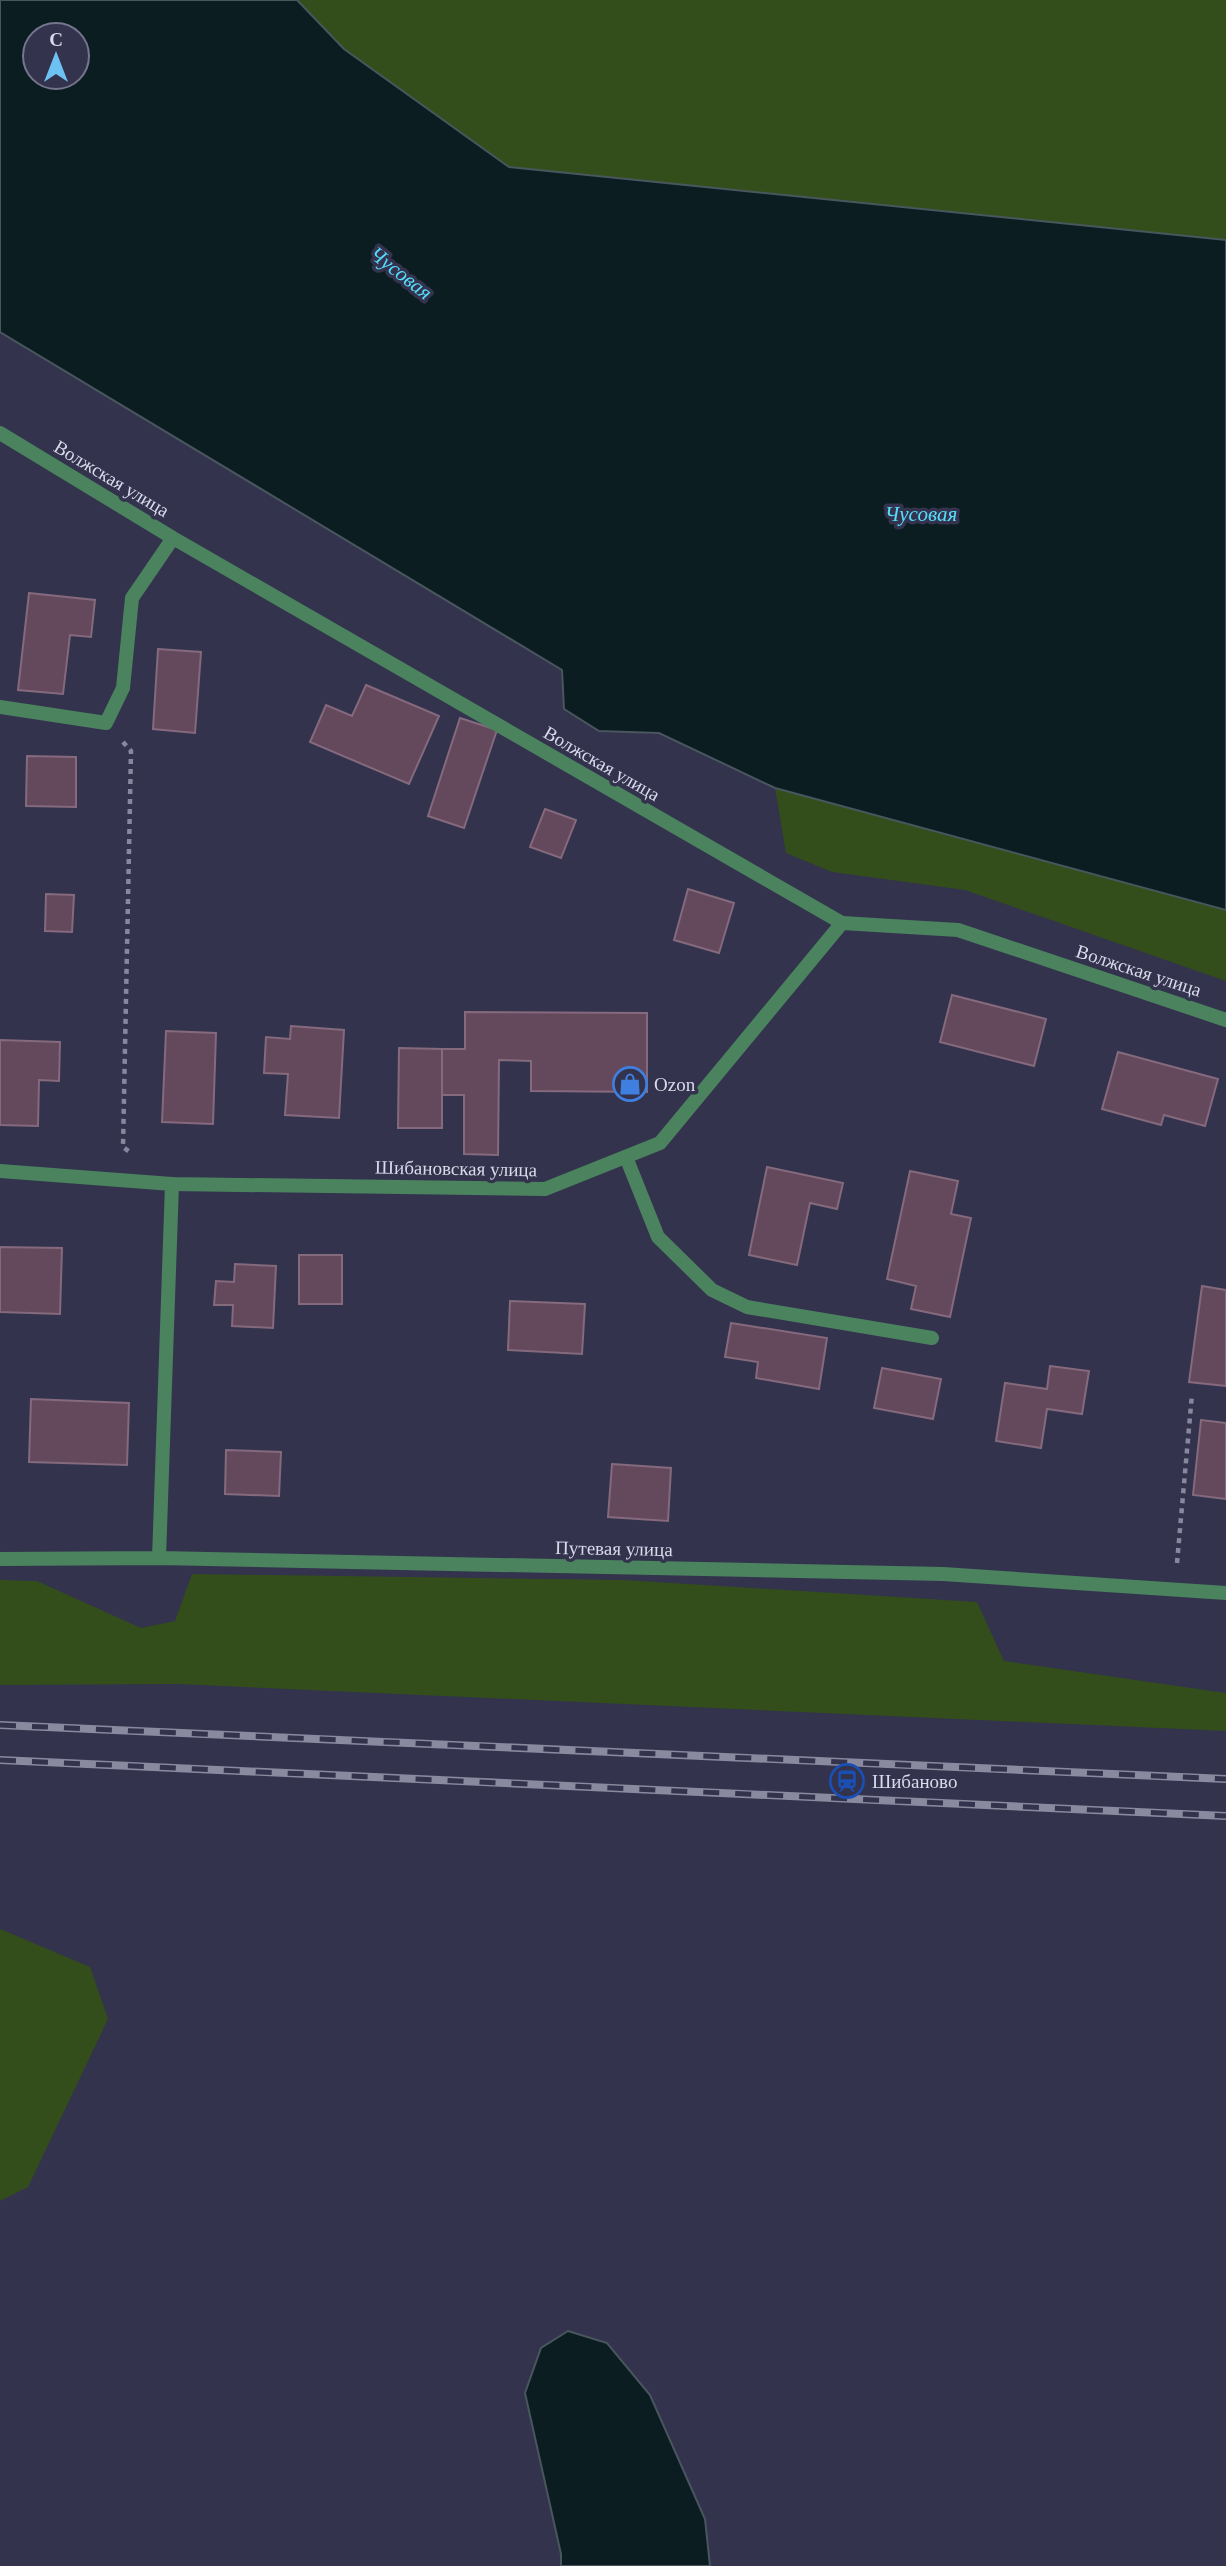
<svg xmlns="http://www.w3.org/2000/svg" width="1226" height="2566" font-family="Georgia,serif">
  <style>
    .green { fill: #334e1a }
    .water { fill: #0b1d21; stroke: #49565e; stroke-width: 2; fill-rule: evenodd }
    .building { fill: #64495c; stroke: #85697d; stroke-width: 2 }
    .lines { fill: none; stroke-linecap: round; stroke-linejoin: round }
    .path { stroke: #87889e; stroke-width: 4.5; stroke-dasharray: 5 5; stroke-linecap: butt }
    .service { stroke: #4b835e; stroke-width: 14 }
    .minor { stroke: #4b835e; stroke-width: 14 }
    .tertiary { stroke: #4b835e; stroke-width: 14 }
    .rail-casing { stroke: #898a9f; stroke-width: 8 }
    .rail { stroke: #33334e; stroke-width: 5; stroke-dasharray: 16; stroke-linecap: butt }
    .labels { text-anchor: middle; stroke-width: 7; stroke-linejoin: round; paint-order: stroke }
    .street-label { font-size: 19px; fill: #d9daeb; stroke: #33334e }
    .poi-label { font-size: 19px; fill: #d9daeb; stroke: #33334e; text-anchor: start }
    .water-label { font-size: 21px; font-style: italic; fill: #55ddfc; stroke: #33334e }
  </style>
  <rect width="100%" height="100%" fill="#33334e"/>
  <path class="green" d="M297 0H1226V240L509 167 344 49Z
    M775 788 1226 910V981L965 890 832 872 786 853Z
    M192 1574 624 1580 977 1602 1004 1661 1226 1693V1731L178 1684 0 1685V1580L37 1581 141 1628 175 1621Z
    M0 1929 90 1967 108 2019 28 2187 0 2201Z"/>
  <path class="water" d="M0 0H297L344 49 509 167 1226 240V910L775 788 659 733 599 731 564 709 562 670 0 332ZM77 35V77H35V35Z
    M568 2331 607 2343 650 2395 705 2519 710 2566H561V2554L525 2393 541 2348Z"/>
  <path class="building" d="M29 593 95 600 91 637 70 635 63 694 18 690Z
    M158 649 201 652 195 733 153 729Z
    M366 685 439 716 409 784 310 742 326 705 352 716Z
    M460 718 497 730 464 828 428 816Z
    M27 756 76 757V807L26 806Z
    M545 809 576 820 561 858 530 847Z
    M688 889 734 903 719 953 674 940Z
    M46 894 74 895 72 932 45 931Z
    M952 995 1046 1019 1034 1066 940 1042Z
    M465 1012 647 1013V1092L531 1091V1061L499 1060 498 1155 464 1154V1095H442V1049H465Z
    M291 1026 344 1030 339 1118 285 1115 288 1074 264 1073 266 1037 290 1039Z
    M166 1031 216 1033 213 1124 162 1122Z
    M0 1040 60 1042 59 1081 39 1080 38 1126 0 1125Z
    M399 1048 442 1049V1128H398Z
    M1118 1052 1218 1079 1205 1126 1164 1115 1161 1125 1102 1109Z
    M767 1167 843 1183 837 1209 810 1203 797 1265 749 1255Z
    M910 1171 958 1181 951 1214 971 1218 950 1317 911 1309 916 1286 887 1279Z
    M0 1247 62 1248 60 1314 0 1312Z
    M299 1255H342V1304H299Z
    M235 1264 276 1266 273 1328 232 1326 233 1305H214L216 1281 234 1282Z
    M1202 1286 1226 1290V1386L1189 1382Z
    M510 1301 585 1304 582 1354 508 1350Z
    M731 1323 827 1338 819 1389 756 1378 758 1362 725 1357Z
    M1050 1366 1089 1371 1082 1414 1047 1409 1041 1448 996 1441 1005 1383 1047 1389Z
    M882 1368 941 1379 933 1419 874 1408Z
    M31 1399 129 1403 127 1465 29 1462Z
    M1201 1420 1226 1423V1499L1193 1495Z
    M226 1450 281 1452 279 1496 225 1494Z
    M612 1464 671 1468 668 1521 608 1517Z"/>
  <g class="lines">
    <path class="path" d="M123 742 131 751 123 1147 131 1153
      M1177 1563 1192 1394"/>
    <path class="service" d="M626 1157 658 1237 712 1290 747 1307 932 1338"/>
    <path class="minor" d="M0 433 173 538 842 923
      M0 707 106 723 123 688 132 598 173 538
      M159 1558 172 1184
      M0 1559 159 1558 943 1574 1226 1593"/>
    <path class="tertiary" d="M0 1171 172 1184 545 1189 660 1143 842 923 958 930 1226 1020"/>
    <g class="rail-casing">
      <path id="rail" d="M0 1725 1226 1779
        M0 1760 1226 1816"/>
    </g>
    <use href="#rail" class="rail"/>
  </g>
  <defs>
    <g id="shop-ring" transform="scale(1.75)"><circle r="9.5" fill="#33334e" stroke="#3f7fe0" stroke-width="1.5"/><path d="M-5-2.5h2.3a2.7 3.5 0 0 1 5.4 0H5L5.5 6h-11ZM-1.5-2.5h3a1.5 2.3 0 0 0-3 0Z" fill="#3f7fe0"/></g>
    <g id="station-ring" transform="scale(1.75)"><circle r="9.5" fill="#33334e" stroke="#1a4fb4" stroke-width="1.5"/><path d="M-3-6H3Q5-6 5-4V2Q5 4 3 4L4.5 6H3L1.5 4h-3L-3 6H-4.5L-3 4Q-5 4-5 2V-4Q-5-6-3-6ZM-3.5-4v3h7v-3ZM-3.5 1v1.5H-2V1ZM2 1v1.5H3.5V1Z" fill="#1a4fb4"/></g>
  </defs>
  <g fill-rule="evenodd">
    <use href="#shop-ring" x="630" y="1084"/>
    <use href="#station-ring" x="847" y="1781"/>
  </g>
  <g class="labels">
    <g class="street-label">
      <text transform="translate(112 478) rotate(31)" y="7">Волжская улица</text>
      <text transform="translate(602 763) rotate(30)" y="7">Волжская улица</text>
      <text transform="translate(1139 970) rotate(18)" y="7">Волжская улица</text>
      <text transform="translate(456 1168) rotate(1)" y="7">Шибановская улица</text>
      <text transform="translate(614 1548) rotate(1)" y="7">Путевая улица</text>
    </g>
    <g class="poi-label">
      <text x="654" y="1091">Ozon</text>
      <text x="872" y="1788">Шибаново</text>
    </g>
    <g class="water-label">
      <text transform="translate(401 273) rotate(38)" y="7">Чусовая</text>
      <text x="921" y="521">Чусовая</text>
    </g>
  </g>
  <g transform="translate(56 56)"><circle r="33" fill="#33334e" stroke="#75768d" stroke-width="2"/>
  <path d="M0-5L12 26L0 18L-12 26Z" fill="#6dc2f3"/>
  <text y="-10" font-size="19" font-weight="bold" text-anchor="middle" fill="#d9daeb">С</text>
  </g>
</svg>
